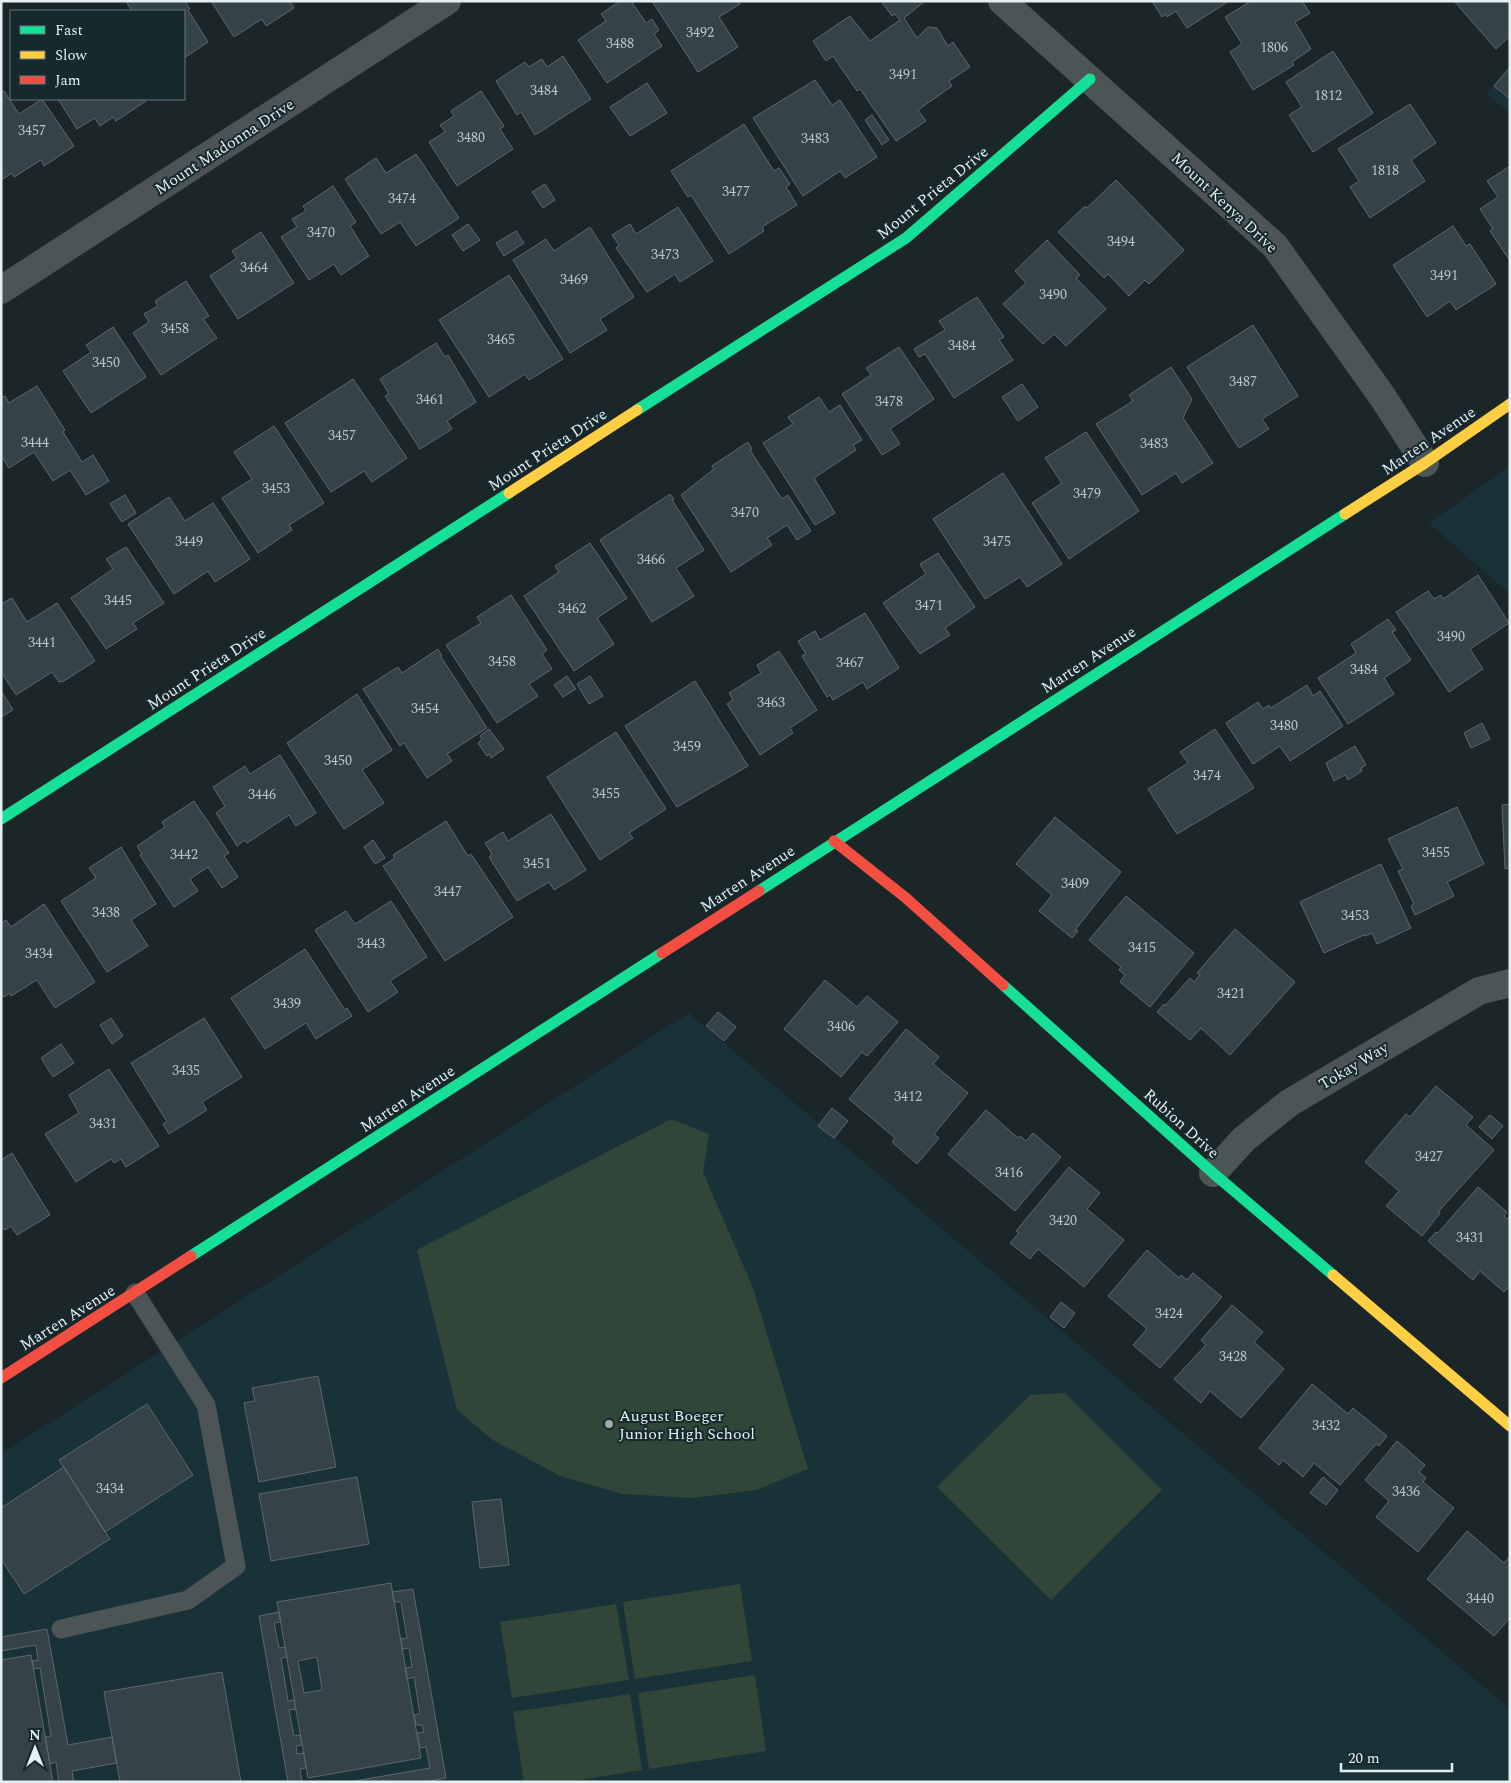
<svg xmlns="http://www.w3.org/2000/svg" width="1511" height="1783" font-family="Spectral,serif">
  <style>
    .built { fill: #183238 }
    .green { fill: #314538 }
    .building { fill: #354248; stroke: #5f676b; fill-rule: evenodd }
    .lines { fill: none; stroke-linecap: round; stroke-linejoin: round }
    .lane { stroke: #4c5456; stroke-width: 19 }
    .street { stroke: #4c5456; stroke-width: 28 }
    .fast { stroke: #16e098; stroke-width: 11 }
    .slow { stroke: #ffcf43; stroke-width: 11 }
    .jam { stroke: #f24e42; stroke-width: 11 }
    .poi-dot { fill: #9ea9ab; stroke: #16292d; stroke-width: 2 }
    .labels { text-anchor: middle; stroke-width: 4; stroke-linejoin: round; paint-order: stroke }
    .number-label { font-size: 14px; fill: #b8c4c8 }
    .street-label { font-size: 16px; fill: #e4eff2; stroke: #16292d }
    .poi-label { font-size: 16px; fill: #e4eff2; stroke: #16292d; text-anchor: start }
  </style>
  <rect width="100%" height="100%" fill="#1b2628"/>
  <path class="built" d="M1510 65V114L1486 94Z
    M1510 466V594L1429 523Z
    M689 1013 1136 1394 1510 1709V1782H1V1454Z"/>
  <path class="green" d="M671 1119 709 1134 703 1172 753 1288 808 1469 756 1490 693 1498 622 1494 560 1476 493 1440 457 1410 417 1250Z
    M1065 1393 1162 1490 1051 1600 937 1487 1030 1395Z
    M740 1584 752 1661 635 1679 623 1602Z
    M616 1604 629 1680 512 1698 500 1622Z
    M755 1675 766 1751 649 1769 638 1693Z
    M630 1694 642 1770 568 1782H524L513 1712Z"/>
  <path class="building" d="M129 1H185L190 9 188 10 208 42 184 58V11H132L127 3Z
    M211 1H290L294 8 266 26 262 19 234 37Z
    M620 1H631L646 23 652 19 659 30 654 34 662 46 607 83 578 40 606 21 601 14Z
    M652 1H738L740 4 719 17 738 47 698 72Z
    M881 1H925L904 18 917 38 928 27 937 28 948 46 953 42 970 67 949 81 952 86 918 110 926 121 896 141 860 89 857 91 833 56 826 61 813 41 850 16 870 41 900 20 895 14 892 16Z
    M1152 1H1229L1187 28 1176 11 1167 17 1166 14 1162 17Z
    M1251 1H1302L1310 13 1295 22 1311 49 1292 62 1294 65 1253 90 1230 52 1242 44 1225 17Z
    M1454 1H1510V36L1496 49Z
    M1333 51 1373 113 1313 152 1289 115 1302 107 1286 82Z
    M563 56 591 99 535 135 521 112 517 115 496 81 525 62 529 67 542 59 547 67Z
    M1510 67V99L1494 86Z
    M815 80 832 105 840 100 877 157 845 178 840 171 803 196 753 118Z
    M647 83 667 113 630 136 610 107Z
    M4 91 19 114 42 99 74 146 44 166 41 160 14 177 12 173 1 180V93Z
    M481 91 504 126 500 129 513 149 457 186 429 142 445 132 440 125 454 116 451 111Z
    M58 99H145L146 101 116 121 113 117 100 126 95 118 77 129Z
    M1410 104 1436 143 1411 160 1425 181 1370 218 1350 187 1359 181 1338 149Z
    M872 115 889 140 882 145 865 120Z
    M744 124 774 171 779 168 790 184 786 187 797 205 762 227 764 231 729 254 691 195 688 197 671 171Z
    M416 154 459 218 416 246 400 222 381 234 345 179 376 158 386 173Z
    M1510 166V261L1490 231 1493 229 1480 209 1498 197 1487 181Z
    M1116 180 1184 250 1149 284 1145 280 1129 296 1108 274 1104 278 1058 232 1085 206 1087 208Z
    M545 184 555 200 543 208 532 192Z
    M333 186 356 222 350 226 369 256 341 275 334 264 309 280 281 237 297 227 292 219 306 211 303 206Z
    M678 207 713 261 680 282 675 274 647 292 616 248 619 245 612 235 630 224 636 234Z
    M468 224 480 240 463 251 452 235Z
    M1453 226 1466 246 1470 244 1496 284 1456 310 1450 301 1427 317 1393 265Z
    M590 227 634 297 600 319 607 330 570 353 513 260 546 239 554 251Z
    M516 231 524 243 504 256 496 243Z
    M261 232 294 283 238 319 210 276 237 258 232 251Z
    M1047 240 1080 275 1076 278 1106 309 1066 346 1054 334 1043 344 1003 304 1026 283 1015 271Z
    M509 275 563 359 529 380 525 374 489 397 439 320Z
    M186 281 209 316 203 319 217 338 161 375 133 333 149 322 144 314 158 306 155 301Z
    M977 297 1004 337 999 340 1013 360 954 398 925 354 919 357 914 349 945 330 939 321Z
    M1253 325 1298 396 1262 419 1269 429 1239 448 1187 367Z
    M113 327 146 377 91 413 63 371 91 352 86 345Z
    M436 343 445 357 448 355 476 402 447 421 452 429 420 449 385 396 389 394 380 379Z
    M899 347 934 399 890 429 900 444 882 455 842 394 871 375 866 368Z
    M1171 367 1192 399 1183 418 1213 463 1182 483 1176 473 1142 495 1096 424 1133 401 1129 395Z
    M353 379 407 458 372 482 364 471 331 492 285 423Z
    M1022 384 1038 407 1018 421 1002 397Z
    M37 386 65 430 63 432 82 462 93 455 109 481 86 495 70 470 53 481 34 452 9 468 1 456V398L5 396 9 403Z
    M819 397 829 412 840 405 862 440 853 445 856 450 814 478 835 513 815 525 763 443 793 424 788 417Z
    M274 426 324 503 289 525 292 530 258 553 222 498 252 479 234 452Z
    M1086 432 1139 511 1069 559 1032 503 1062 483 1045 458Z
    M748 442 752 449 750 450 782 499 788 495 811 531 797 540 787 525 767 538 772 545 731 572 681 495 714 469 712 466Z
    M1003 473 1062 564 1027 587 1020 577 985 599 933 519Z
    M670 494 674 499 672 500 704 550 676 568 694 596 652 622 600 540Z
    M125 495 136 513 122 522 110 504Z
    M169 497 185 521 213 503 250 559 215 582 208 571 174 594 128 524Z
    M590 543 627 598 597 618 614 644 574 671 524 596 559 572 555 566Z
    M126 547 164 603 133 623 137 629 106 649 71 598 113 569 106 559Z
    M938 553 975 607 945 628 950 635 920 654 883 603 926 574 920 564Z
    M1478 575 1509 623 1470 649 1483 669 1449 692 1396 612 1428 591 1434 599 1441 595 1443 599Z
    M511 595 547 650 542 654 552 669 529 684 538 696 497 723 446 645 481 623 477 617Z
    M12 598 27 622 57 603 95 661 64 681 59 682 52 672 16 695 1 672V604Z
    M865 613 899 668 867 689 863 682 833 700 830 695 827 697 802 656 806 654 798 641 815 631 820 640Z
    M1388 619 1396 630 1392 632 1411 660 1384 678 1394 694 1348 724 1318 678 1356 653 1351 644Z
    M438 649 442 656 441 657 487 728 447 754 452 761 427 778 404 743 400 746 363 689 398 667 402 673Z
    M779 651 817 710 790 728 793 733 760 755 727 704 733 700 729 693 761 673 757 665Z
    M567 676 576 689 563 697 554 685Z
    M590 676 603 696 589 704 577 684Z
    M695 681 748 766 677 807 625 726Z
    M1307 685 1313 696 1320 691 1343 726 1290 761 1280 746 1253 764 1226 723 1258 702 1263 709 1269 705 1271 708Z
    M1 691 13 710 1 717Z
    M357 694 392 750 362 770 384 803 344 829 287 743Z
    M1482 723 1490 739 1471 748 1464 733Z
    M489 729 504 749 491 758 489 754 487 756 478 743 482 739 480 736Z
    M1215 729 1254 788 1177 834 1148 789 1188 763 1180 752Z
    M616 732 666 809 629 833 633 838 600 860 547 777Z
    M1355 746 1366 765 1361 768 1362 771 1348 780 1345 775 1334 781 1326 763Z
    M280 755 316 813 296 826 289 815 247 843 245 840 237 846 216 813 225 806 213 787 245 766 250 774Z
    M194 801 229 853 224 856 238 877 222 888 208 867 190 879 198 891 174 907 140 855 142 854 137 846 165 827 162 822Z
    M1510 804V868L1505 869 1502 805Z
    M1457 807 1484 864 1447 882 1454 896 1415 915 1411 906 1414 904 1398 871 1403 869 1388 839Z
    M551 814 586 870 554 890 549 882 517 901 489 857 492 854 485 843 503 832 508 841Z
    M1055 817 1121 872 1075 930 1078 931 1072 938 1039 911 1052 895 1016 864Z
    M446 821 468 856 471 854 513 917 445 961 383 866 395 858 393 855Z
    M373 840 385 858 375 864 364 847Z
    M121 847 156 904 131 920 148 946 107 972 61 901 96 878 89 868Z
    M1381 864 1411 928 1377 944 1372 933 1365 936 1364 935 1324 953 1300 902Z
    M1126 896 1194 953 1150 1007 1120 982 1125 975 1119 970 1121 967 1089 940Z
    M391 901 427 957 390 981 398 992 368 1012 315 930 346 911 355 924Z
    M44 904 95 982 55 1008 37 980 11 996 10 993 4 997 1 993V923L6 920 11 927Z
    M1235 929 1295 982 1230 1055 1201 1028 1190 1040 1157 1012 1164 1004 1165 1006 1190 978 1194 982 1200 975 1197 973Z
    M305 949 345 1010 347 1008 352 1016 316 1039 306 1023 265 1049 231 998Z
    M825 980 857 1007 867 996 898 1022 867 1056 862 1052 841 1077 784 1029Z
    M718 1012 736 1027 724 1041 706 1026Z
    M111 1018 123 1036 112 1044 100 1025Z
    M204 1018 242 1077 202 1102 207 1110 169 1134 163 1124 167 1122 131 1063Z
    M906 1029 939 1057 933 1064 968 1093 934 1134 939 1138 917 1164 892 1142 895 1138 849 1099Z
    M61 1044 74 1063 53 1077 41 1058Z
    M109 1069 159 1146 126 1167 121 1159 114 1163 111 1159 76 1182 45 1134 79 1113 69 1095Z
    M1436 1086 1473 1117 1466 1125 1494 1150 1438 1212 1440 1213 1422 1236 1386 1206 1399 1191 1365 1162 1406 1114 1410 1117Z
    M832 1108 848 1121 834 1138 818 1126Z
    M986 1110 1018 1138 1020 1136 1026 1141 1033 1133 1061 1157 1015 1211 948 1154Z
    M1490 1115 1503 1126 1492 1139 1479 1127Z
    M12 1153 50 1215 17 1235 11 1226 5 1230 1 1227V1160Z
    M1069 1167 1100 1193 1087 1209 1124 1240 1084 1287 1038 1249 1030 1259 1010 1243 1019 1233 1016 1231Z
    M1478 1187 1507 1212 1504 1216 1507 1219 1510 1216V1286L1504 1292 1480 1271 1473 1280 1428 1241 1436 1232 1438 1233Z
    M1147 1250 1179 1278 1181 1275 1187 1280 1193 1273 1222 1297 1160 1368 1133 1345 1147 1329 1108 1296Z
    M1061 1302 1075 1313 1064 1328 1050 1317Z
    M1232 1305 1263 1332 1254 1342 1284 1369 1241 1418 1210 1391 1201 1403 1174 1379 1206 1345 1201 1340Z
    M318 1376 336 1467 259 1482 244 1403 255 1401 252 1388Z
    M1312 1384 1348 1414 1353 1408 1387 1436 1379 1446 1376 1444 1340 1485 1314 1463 1303 1477 1283 1460 1279 1465 1259 1448Z
    M147 1404 193 1475 105 1532 59 1460Z
    M1397 1441 1425 1465 1419 1472 1426 1478 1423 1482 1454 1508 1418 1552 1376 1517 1389 1501 1365 1480Z
    M64 1467 110 1539 24 1594 1 1559V1508Z
    M357 1477 369 1544 271 1561 259 1494Z
    M1323 1477 1338 1490 1326 1505 1310 1493Z
    M501 1499 509 1565 480 1568 472 1502Z
    M1467 1531 1504 1563 1510 1556V1618L1494 1636 1427 1579Z
    M391 1583 421 1758 308 1778 277 1602ZM317 1657 322 1690 304 1693 298 1661Z
    M413 1589 446 1778 426 1782H349L430 1768 426 1747 420 1748 417 1733 424 1732 422 1725H416L414 1715 420 1714 414 1677 407 1679 405 1668 412 1667 409 1648 402 1649 401 1639 407 1638 401 1602H394L392 1592Z
    M279 1612 281 1622 274 1623 279 1648 285 1647 287 1657 281 1658 288 1701 294 1700 296 1709 289 1710 294 1736 300 1735 302 1745 296 1746 297 1754 304 1753 306 1768 300 1769 302 1782H288L259 1616Z
    M47 1629 68 1745 112 1737 117 1763 72 1771 74 1782H59L56 1762 50 1764 45 1737 51 1736 40 1668 34 1669 32 1661 38 1660 36 1645 1 1651V1637Z
    M31 1655 53 1782H1V1660Z
    M222 1672 241 1782H120L104 1692Z"/>
  <g class="lines">
    <path class="lane" d="M61 1629 188 1600 236 1566 206 1405 135 1293"/>
    <path class="street" d="M1002 1 1275 246 1382 396 1425 463
      M1 290 447 1
      M1213 1173 1244 1139 1289 1103 1479 991 1510 983"/>
    <path class="fast" d="M637 410 906 238 1090 79
      M1 819 509 493
      M759 891 1345 514
      M1003 985 1213 1173 1333 1275
      M191 1256 662 953"/>
    <path class="slow" d="M509 493 637 410
      M1345 514 1425 463 1510 404
      M1333 1275 1510 1426"/>
    <path class="jam" d="M834 841 906 898 1003 985
      M662 953 759 891
      M1 1378 191 1256"/>
  </g>
  <circle class="poi-dot" cx="609" cy="1424" r="5"/>
  <g class="labels">
    <g class="number-label">
      <text x="700" y="37">3492</text>
      <text x="620" y="48">3488</text>
      <text x="1274" y="52">1806</text>
      <text x="903" y="79">3491</text>
      <text x="544" y="95">3484</text>
      <text x="1328" y="100">1812</text>
      <text x="32" y="135">3457</text>
      <text x="471" y="142">3480</text>
      <text x="815" y="143">3483</text>
      <text x="1385" y="175">1818</text>
      <text x="736" y="196">3477</text>
      <text x="402" y="203">3474</text>
      <text x="321" y="237">3470</text>
      <text x="1121" y="246">3494</text>
      <text x="665" y="259">3473</text>
      <text x="254" y="272">3464</text>
      <text x="1444" y="280">3491</text>
      <text x="574" y="284">3469</text>
      <text x="1053" y="299">3490</text>
      <text x="175" y="333">3458</text>
      <text x="501" y="344">3465</text>
      <text x="962" y="350">3484</text>
      <text x="106" y="367">3450</text>
      <text x="1243" y="386">3487</text>
      <text x="430" y="404">3461</text>
      <text x="889" y="406">3478</text>
      <text x="342" y="440">3457</text>
      <text x="35" y="447">3444</text>
      <text x="1154" y="448">3483</text>
      <text x="276" y="493">3453</text>
      <text x="1087" y="498">3479</text>
      <text x="745" y="517">3470</text>
      <text x="189" y="546">3449</text>
      <text x="997" y="546">3475</text>
      <text x="651" y="564">3466</text>
      <text x="118" y="605">3445</text>
      <text x="929" y="610">3471</text>
      <text x="572" y="613">3462</text>
      <text x="1451" y="641">3490</text>
      <text x="42" y="647">3441</text>
      <text x="502" y="666">3458</text>
      <text x="850" y="667">3467</text>
      <text x="1364" y="674">3484</text>
      <text x="771" y="707">3463</text>
      <text x="425" y="713">3454</text>
      <text x="1284" y="730">3480</text>
      <text x="687" y="751">3459</text>
      <text x="338" y="765">3450</text>
      <text x="1207" y="780">3474</text>
      <text x="606" y="798">3455</text>
      <text x="262" y="799">3446</text>
      <text x="1436" y="857">3455</text>
      <text x="184" y="859">3442</text>
      <text x="537" y="868">3451</text>
      <text x="1075" y="888">3409</text>
      <text x="448" y="896">3447</text>
      <text x="106" y="917">3438</text>
      <text x="1355" y="920">3453</text>
      <text x="371" y="948">3443</text>
      <text x="1142" y="952">3415</text>
      <text x="39" y="958">3434</text>
      <text x="1231" y="998">3421</text>
      <text x="287" y="1008">3439</text>
      <text x="841" y="1031">3406</text>
      <text x="186" y="1075">3435</text>
      <text x="908" y="1101">3412</text>
      <text x="103" y="1128">3431</text>
      <text x="1429" y="1161">3427</text>
      <text x="1009" y="1177">3416</text>
      <text x="1063" y="1225">3420</text>
      <text x="1470" y="1242">3431</text>
      <text x="1169" y="1318">3424</text>
      <text x="1233" y="1361">3428</text>
      <text x="1326" y="1430">3432</text>
      <text x="110" y="1493">3434</text>
      <text x="1406" y="1496">3436</text>
      <text x="1480" y="1603">3440</text>
    </g>
    <g class="street-label">
      <text transform="translate(224 146) rotate(-33)" y="6">Mount Madonna Drive</text>
      <text transform="translate(932 192) rotate(-39)" y="6">Mount Prieta Drive</text>
      <text transform="translate(1225 202) rotate(43)" y="6">Mount Kenya Drive</text>
      <text transform="translate(1428 440) rotate(-34)" y="6">Marten Avenue</text>
      <text transform="translate(547 449) rotate(-33)" y="6">Mount Prieta Drive</text>
      <text transform="translate(1088 659) rotate(-33)" y="6">Marten Avenue</text>
      <text transform="translate(206 668) rotate(-33)" y="6">Mount Prieta Drive</text>
      <text transform="translate(747 878) rotate(-33)" y="6">Marten Avenue</text>
      <text transform="translate(1353 1065) rotate(-31)" y="6">Tokay Way</text>
      <text transform="translate(407 1098) rotate(-33)" y="6">Marten Avenue</text>
      <text transform="translate(1182 1123) rotate(42)" y="6">Rubion Drive</text>
      <text transform="translate(67 1317) rotate(-32)" y="6">Marten Avenue</text>
    </g>
    <g class="poi-label">
      <text x="619" y="1421">August Boeger<tspan x="619" dy="18">Junior High School</tspan></text>
    </g>
  </g>
  <rect width="1511" height="1783" fill="none" stroke="#e4eff2" stroke-width="5"/>
  <rect x="10" y="10" width="175" height="90" fill="#16292d" stroke="#68787c"/>
  <rect x="20" y="26" width="25" height="8" fill="#16e098" stroke="#68787c"/>
  <text x="55" y="35" font-size="15" fill="#e4eff2">Fast</text>
  <rect x="20" y="51" width="25" height="8" fill="#ffcf43" stroke="#68787c"/>
  <text x="55" y="60" font-size="15" fill="#e4eff2">Slow</text>
  <rect x="20" y="76" width="25" height="8" fill="#f24e42" stroke="#68787c"/>
  <text x="55" y="85" font-size="15" fill="#e4eff2">Jam</text>
  <g transform="translate(35 1748)" stroke="#16292d" stroke-width="4" paint-order="stroke">
  <path d="M0-4L9 19L0 12L-9 19Z" fill="#e4eff2"/>
  <text y="-8" font-size="14" font-weight="bold" text-anchor="middle" fill="#e4eff2">N</text>
  </g>
  <path d="M1341 1763v8h111v-8" fill="none" stroke="#e4eff2" stroke-width="2.5"/>
  <text x="1348" y="1763" font-size="15" fill="#e4eff2" stroke="#16292d" stroke-width="4" paint-order="stroke">20 m</text>
</svg>
